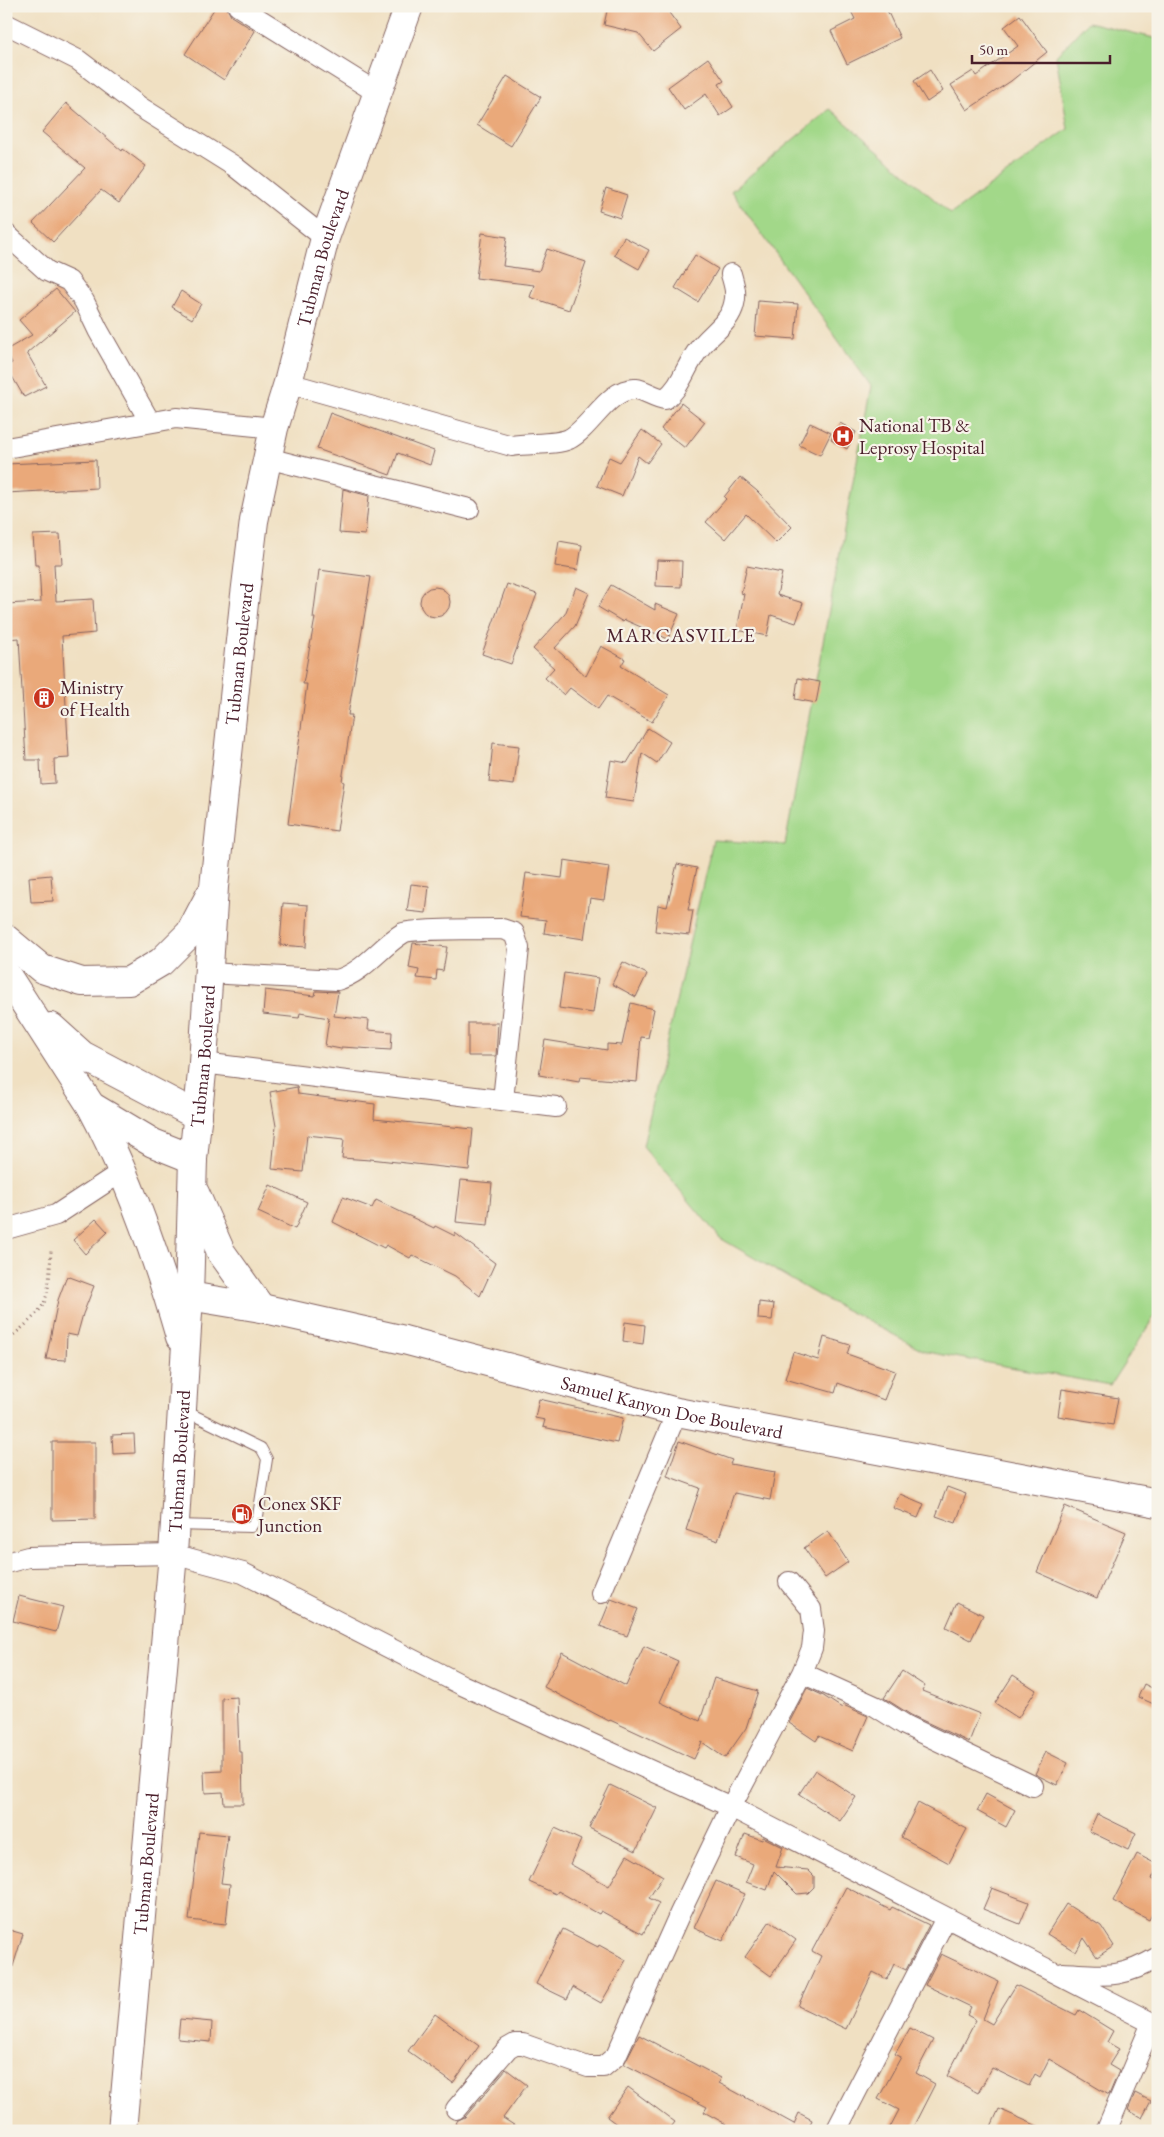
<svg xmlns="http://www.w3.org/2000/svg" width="1164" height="2137" font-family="'EB Garamond',serif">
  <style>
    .green { fill: #a2d889; stroke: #767c5a }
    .building { fill: #eaa97a }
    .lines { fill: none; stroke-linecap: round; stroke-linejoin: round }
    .lane-casing { stroke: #846360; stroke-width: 12 }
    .street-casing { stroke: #846360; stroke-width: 22 }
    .secondary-casing { stroke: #846360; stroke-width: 30 }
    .highway-casing { stroke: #846360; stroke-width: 30 }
    .path { stroke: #846360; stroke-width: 3; stroke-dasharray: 1 4; stroke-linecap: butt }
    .lane { stroke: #fff; stroke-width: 10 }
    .street { stroke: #fff; stroke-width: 20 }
    .secondary { stroke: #fff; stroke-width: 28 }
    .highway { stroke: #fff; stroke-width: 28 }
    .labels { text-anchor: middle; stroke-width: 4.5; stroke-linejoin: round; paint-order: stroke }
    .street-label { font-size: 19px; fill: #4a1f2b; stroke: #f7f3e8 }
    .poi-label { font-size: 19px; fill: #4a1f2b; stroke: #f7f3e8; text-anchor: start }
    .neighbourhood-label { font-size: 20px; letter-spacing: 1px; fill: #4a1f2b; stroke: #f7f3e8 }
  </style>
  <rect width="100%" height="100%" fill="#f7f3e8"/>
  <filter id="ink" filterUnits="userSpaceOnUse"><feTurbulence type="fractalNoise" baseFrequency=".02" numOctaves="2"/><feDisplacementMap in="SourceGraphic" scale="10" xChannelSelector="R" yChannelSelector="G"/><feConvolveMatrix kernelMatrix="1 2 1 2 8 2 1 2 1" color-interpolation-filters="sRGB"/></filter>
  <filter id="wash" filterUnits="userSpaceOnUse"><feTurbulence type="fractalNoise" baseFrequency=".0096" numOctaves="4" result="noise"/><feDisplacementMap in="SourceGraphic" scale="20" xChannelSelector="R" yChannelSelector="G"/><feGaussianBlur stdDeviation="1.12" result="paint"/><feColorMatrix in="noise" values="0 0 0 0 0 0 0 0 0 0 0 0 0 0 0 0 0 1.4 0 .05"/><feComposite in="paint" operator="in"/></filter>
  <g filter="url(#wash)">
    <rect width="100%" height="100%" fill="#f0e0c2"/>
    <path class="green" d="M1088 22 1158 39V1317H1154L1110 1385 927 1352 821 1297 720 1238 643 1146 713 840 785 845 871 386 731 191 830 109 951 214 1068 129 1056 56Z"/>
    <g id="blocks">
      <path class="building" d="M216 6H226L231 16 255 31 224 80 185 54Z
        M608 6H664L681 29 653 51 638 33 604 25Z
        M860 6H885L900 38 847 64 831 31 855 19 851 11Z
        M1020 15 1047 52 1011 81 967 110 951 85 973 71 976 76 1018 46 1004 27Z
        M708 58 724 81 719 84 733 107 720 116 706 94 684 110 668 87Z
        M930 70 943 91 927 102 914 81Z
        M507 76 541 97 511 146 477 125Z
        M66 103 122 151 123 149 146 166 119 203 101 190 53 242 33 223 85 168 42 132Z
        M606 188 627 195 620 218 599 211Z
        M482 233 507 237 503 266 539 271 547 249 586 262 569 310 530 297 534 285 476 278Z
        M624 237 649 250 639 269 614 255Z
        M695 255 718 269 698 302 675 288Z
        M56 289 75 312 27 353 46 386 24 397 6 366 12 363 6 350 32 335 19 320Z
        M181 291 201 304 192 319 172 307Z
        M758 301 798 304 795 339 755 336Z
        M681 403 705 422 685 448 661 429Z
        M330 413 434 451 430 465 398 453 390 475 317 449Z
        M810 423 831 433 820 455 799 445Z
        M840 423 856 432 847 449 831 440Z
        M642 430 661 444 647 463 638 456 622 496 597 486 609 457 620 462Z
        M96 460 97 488 6 493V464Z
        M740 477 757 491 792 527 776 543 746 514 725 539 706 522 726 499 724 497Z
        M343 489 369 496 365 535 339 533Z
        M60 534 62 564H54L56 601 93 599 95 633 62 636 69 758 54 759 55 783 41 784 40 760H26L19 638 6 639V604L41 602 39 565H35L33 535Z
        M559 541 582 545 578 570 555 566Z
        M657 560 682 561 681 587 656 586Z
        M747 566 782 573 777 595 803 603 796 623 771 615 767 636 737 630 744 594 741 593Z
        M319 570 371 577 348 715H352L342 781 344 782 337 831 288 824 307 684H303L315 618H313Z
        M507 584 537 594 511 664 482 654Z
        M611 585 655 610V604L679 614 668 639 625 620 623 622 598 607Z
        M576 587 589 593 575 626 555 648 586 676 601 646 625 659 621 666 669 695 652 722 607 696 598 709 570 688 564 695 545 678 554 668 533 649 565 614Z
        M420 602a15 15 0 1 1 30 0a15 15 0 1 1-30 0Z
        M798 678 820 682 816 703 795 699Z
        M648 728 670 742 657 763 642 753 634 802 605 798 611 760 627 763Z
        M493 743 519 746 514 785 489 782Z
        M564 860 609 867 604 900 590 898 584 939 544 933 546 920 520 917 526 873 562 878Z
        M677 864 697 868 688 910H693L689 935 655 931 658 905 667 907Z
        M51 875 53 901 31 902 29 877Z
        M411 884 429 886 426 913 407 911Z
        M283 903 308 905 306 947 280 945Z
        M413 943 447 947 443 971 437 970 436 980 417 978 419 970 409 968Z
        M623 962 647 974 636 997 612 984Z
        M564 973 598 978 593 1013 559 1008Z
        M265 990 315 996 316 991 338 992 334 1016 369 1020 368 1030 392 1032 391 1050 341 1047V1049L325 1046 329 1018 300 1013 299 1018 263 1014Z
        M631 1003 654 1009 648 1038 641 1037 637 1082 580 1077 579 1082 539 1075 545 1040 607 1050V1044L622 1045Z
        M468 1023H498L496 1056H468Z
        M297 1087 298 1094 375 1104 374 1119 473 1129 469 1170 370 1159V1160L342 1158 344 1139 307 1135 303 1172 272 1169 276 1126 270 1092Z
        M461 1180 492 1183 488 1225 456 1222Z
        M270 1185 307 1202 295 1229 258 1212Z
        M343 1197 372 1208 376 1200 434 1228 435 1226 455 1236V1233L495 1263 480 1296 455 1276 412 1255 410 1258 386 1245 384 1248 333 1222Z
        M96 1219 108 1232 85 1254 73 1240Z
        M67 1276 94 1286 83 1314 77 1336 67 1334 66 1360 46 1359 58 1300Z
        M759 1302 774 1304 772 1320 758 1319Z
        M625 1322 645 1325 643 1344 623 1341Z
        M824 1337 850 1345 847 1354 895 1371 884 1400 838 1383 835 1393 785 1379 793 1352 818 1360Z
        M1062 1389 1118 1398 1113 1425 1058 1416Z
        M539 1399 623 1418 617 1443 543 1427 545 1420 535 1418Z
        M134 1434 135 1453 113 1454 112 1435Z
        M679 1441 732 1460 730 1464 775 1472 770 1500 734 1493 718 1541 686 1530 700 1488 667 1476Z
        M52 1442H95V1519L52 1520Z
        M947 1487 966 1494 956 1523 936 1516Z
        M900 1494 924 1504 918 1518 893 1508Z
        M1065 1506 1126 1532 1097 1598 1037 1572Z
        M828 1531 848 1562 825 1578 804 1548Z
        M19 1596 63 1607 56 1632 13 1621Z
        M611 1599 638 1609 627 1636 600 1626Z
        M957 1602 983 1615 971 1640 946 1627Z
        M644 1646 678 1661 660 1702 700 1721 714 1678 758 1691 746 1728 725 1758 702 1742 694 1759 610 1720 609 1721 544 1687 562 1652 626 1686Z
        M902 1671 925 1686 922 1691 980 1714 969 1742 911 1715 884 1698Z
        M1013 1675 1036 1690 1018 1718 995 1703Z
        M1144 1684 1158 1691V1706L1138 1697Z
        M807 1688 822 1695 842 1708 843 1705 868 1716 853 1751 819 1736 816 1741 789 1723Z
        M237 1697 239 1752H242L243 1804H224L223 1792 205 1793 204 1772 222 1771V1698Z
        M1046 1752 1068 1763 1057 1785 1035 1774Z
        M815 1770 856 1797 840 1821 799 1794Z
        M610 1785 657 1808 636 1851 589 1828Z
        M986 1794 1015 1810 1006 1827 977 1811Z
        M918 1803 967 1829 949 1863 901 1837Z
        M1097 1814 1136 1833 1128 1850 1089 1831Z
        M555 1828 581 1840 570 1864 609 1886 627 1855 663 1876 649 1898 659 1903 643 1934 601 1911 599 1914 558 1891 556 1894 529 1882Z
        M199 1832 228 1835 221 1883 230 1884 226 1924 189 1920Z
        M745 1834 762 1840 763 1837 783 1847 776 1867 808 1870 814 1876V1887L808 1893 797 1894 774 1871 767 1890 746 1882 753 1864 736 1857Z
        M1137 1854 1158 1865 1152 1879 1158 1882V1903L1149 1920 1113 1901Z
        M716 1881 745 1894 723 1941 694 1928Z
        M846 1887 890 1910 892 1907 929 1925 906 1970 894 1964 887 1979 873 1972 846 2029 798 2006 821 1956 812 1951Z
        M992 1888 1029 1902 1020 1924 983 1909Z
        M1066 1904 1101 1926 1114 1946 1097 1957 1084 1938 1076 1952 1047 1934Z
        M770 1921 796 1940 771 1976 745 1957Z
        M6 1929 23 1934 10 1976H6Z
        M563 1929 598 1947 599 1945 626 1960 601 2003 573 1987 567 1999 536 1984Z
        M941 1954 998 1981 983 2019 992 2024 1016 1985 1076 2015 1079 2010 1113 2031 1107 2042 1119 2049 1109 2065 1119 2071 1109 2095 1049 2059 1040 2077 1035 2074 1029 2086 992 2068 978 2093 947 2076 976 2020 967 2015 971 2007 925 1985Z
        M435 2014 479 2046 453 2083 408 2051Z
        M180 2019 212 2022 211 2042 178 2039Z
        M910 2028 933 2040 916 2073 935 2084 911 2131H888L899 2110 878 2099 901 2057 895 2054Z
        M639 2035 721 2078 719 2083 794 2124 799 2113 812 2120 807 2131H722L726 2124 704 2112 707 2107 624 2064Z
        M506 2069 527 2085 503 2118 523 2131H451L458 2120 465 2117Z
        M628 2087 675 2122 668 2131H626L607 2117Z
        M1135 2093 1151 2101 1142 2118 1128 2110Z
        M999 2109 1049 2131H989Z"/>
    </g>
  </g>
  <g filter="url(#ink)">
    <use href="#blocks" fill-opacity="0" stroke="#846360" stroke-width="1"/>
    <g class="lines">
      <g class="lane-casing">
        <path id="lane" d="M176 1525 251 1527 258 1516 267 1459 261 1448 185 1411"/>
      </g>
      <g class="street-casing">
        <path id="street" d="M238 6 376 92
          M6 24 78 60 140 107 234 166 325 238
          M6 234 47 271 69 281 84 301 98 330 150 422
          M288 383 512 446C528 443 556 445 569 439 591 428 609 387 636 389 645 390 655 398 665 399 683 385 685 366 699 349 710 334 730 323 734 304 737 293 734 285 731 274
          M6 448 176 418 274 428
          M267 458 469 509
          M209 973 337 980C363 973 380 947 403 933 410 929 487 929 502 929L514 933 519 948 503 1100
          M203 1063 556 1107
          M6 1229 56 1215 123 1171
          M6 1563 28 1557 173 1554 243 1573 462 1685 731 1807 1158 2026
          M601 1593 677 1412
          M802 1673 875 1706 905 1725 1033 1786
          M1063 1973C1104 1975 1120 1980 1158 1957
          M456 2109 508 2048 515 2044H523L588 2067H603L616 2056 680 1913 731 1807 802 1673 812 1648 814 1631 811 1609 789 1582
          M836 2131 946 1918
          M1106 2131 1152 2023"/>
      </g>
      <g class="secondary-casing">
        <g id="secondary">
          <path d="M6 974 91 1106 153 1143 193 1159"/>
          <path d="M51 1027 82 1055 198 1116"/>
          <path id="s1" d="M189 1296 261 1308 404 1340 677 1412 1158 1503"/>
        </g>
      </g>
      <g class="highway-casing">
        <g id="highway">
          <path d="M6 939 42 969 82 982 129 981 161 962 190 933 210 895"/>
          <path d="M91 1106C130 1179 157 1257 180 1337"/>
          <path d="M195 1193 221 1252 261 1308"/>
          <path id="s2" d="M122 2131 173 1554 189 1296 193 1159 203 1063 214 887 244 603 254 521 274 428 288 383 325 238 409 6"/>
        </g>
      </g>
      <path class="path" d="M6 1341C18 1331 34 1319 43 1305 50 1292 50 1266 51 1251"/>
      <use href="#lane" class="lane"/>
      <use href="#street" class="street"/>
      <use href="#secondary" class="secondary"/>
      <use href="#highway" class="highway"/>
    </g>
  </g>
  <defs>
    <g id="hospital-disc" transform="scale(1.125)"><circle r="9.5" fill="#c8321e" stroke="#f7f3e8"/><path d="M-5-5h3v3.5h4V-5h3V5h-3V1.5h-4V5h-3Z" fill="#fff"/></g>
    <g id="building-disc" transform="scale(1.125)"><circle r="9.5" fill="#c8321e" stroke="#f7f3e8"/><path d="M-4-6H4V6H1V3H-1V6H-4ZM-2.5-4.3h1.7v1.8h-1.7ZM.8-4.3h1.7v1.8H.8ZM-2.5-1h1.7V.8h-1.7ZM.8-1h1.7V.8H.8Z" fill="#fff"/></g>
    <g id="fuel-disc" transform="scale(1.125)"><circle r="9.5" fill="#c8321e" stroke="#f7f3e8"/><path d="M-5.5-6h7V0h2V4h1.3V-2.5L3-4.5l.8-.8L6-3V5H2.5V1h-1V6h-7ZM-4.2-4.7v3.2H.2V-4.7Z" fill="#fff"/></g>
  </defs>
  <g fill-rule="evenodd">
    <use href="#hospital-disc" x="843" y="436"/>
    <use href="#building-disc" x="44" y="698"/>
    <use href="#fuel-disc" x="242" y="1514"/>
  </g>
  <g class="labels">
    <g class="street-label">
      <text dy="7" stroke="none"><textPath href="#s2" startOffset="1888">Tubman Boulevard</textPath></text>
      <text dy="7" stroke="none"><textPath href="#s2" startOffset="1482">Tubman Boulevard</textPath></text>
      <text dy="7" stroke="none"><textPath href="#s2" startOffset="1078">Tubman Boulevard</textPath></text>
      <text dy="7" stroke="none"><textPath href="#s1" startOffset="496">Samuel Kanyon Doe Boulevard</textPath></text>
      <text dy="7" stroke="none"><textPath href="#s2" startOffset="672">Tubman Boulevard</textPath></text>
      <text dy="7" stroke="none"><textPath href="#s2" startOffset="268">Tubman Boulevard</textPath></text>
    </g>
    <g class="poi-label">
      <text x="859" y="432">National TB &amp;<tspan x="859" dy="22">Leprosy Hospital</tspan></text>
      <text x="60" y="694">Ministry<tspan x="60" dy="22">of Health</tspan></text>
      <text x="258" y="1510">Conex SKF<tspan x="258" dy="22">Junction</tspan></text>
    </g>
    <g class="neighbourhood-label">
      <text x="681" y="642">MARCASVILLE</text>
    </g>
  </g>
  <rect width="1164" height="2137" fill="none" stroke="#f7f3e8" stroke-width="25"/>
  <path d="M972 55v8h138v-8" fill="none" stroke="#4a1f2b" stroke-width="2.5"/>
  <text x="979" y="55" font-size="15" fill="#4a1f2b" stroke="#f7f3e8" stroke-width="4" paint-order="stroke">50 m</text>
</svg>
